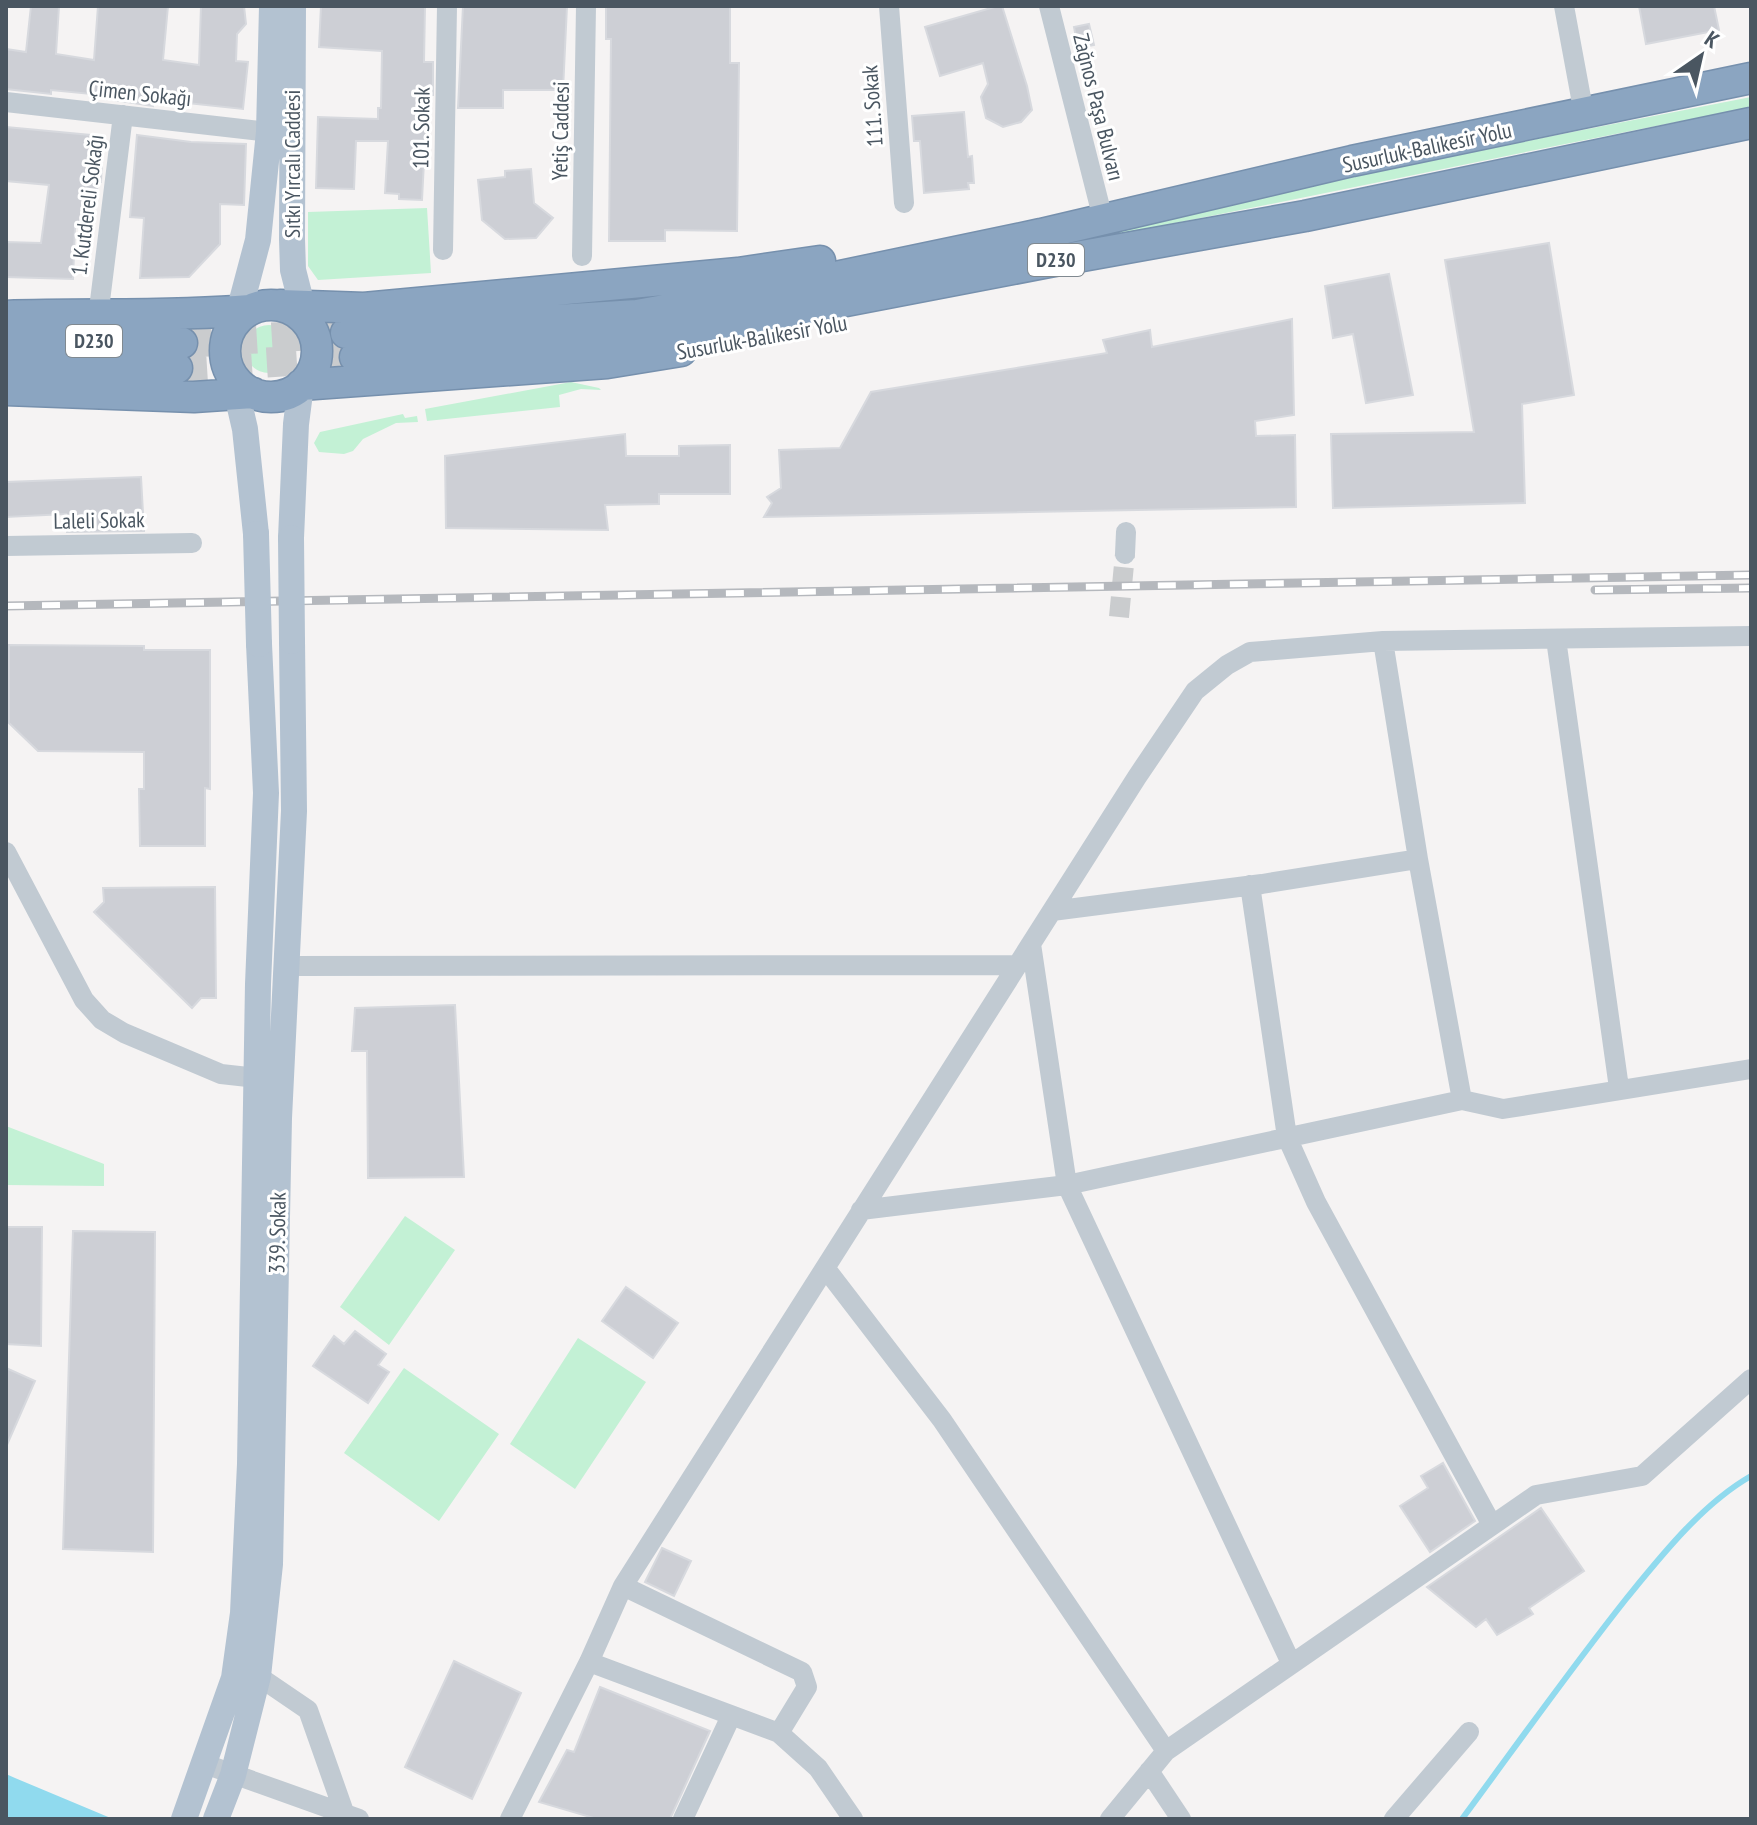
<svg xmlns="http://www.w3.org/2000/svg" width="1757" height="1825" font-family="'PT Sans Narrow',sans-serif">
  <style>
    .green { fill: #c3f1d5 }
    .water { fill: #90daee }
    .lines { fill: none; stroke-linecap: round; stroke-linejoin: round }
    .stream { stroke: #90daee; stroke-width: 6 }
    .building { fill: #cdcfd5; stroke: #d7d9de; stroke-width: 2 }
    .minor-tunnel { stroke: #caccce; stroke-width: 20; stroke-dasharray: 20 10; stroke-linecap: butt }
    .highway-tunnel { stroke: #caccce; stroke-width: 30; stroke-dasharray: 30 15; stroke-linecap: butt }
    .highway-casing { stroke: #7690ad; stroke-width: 33 }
    .minor { stroke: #c1cad2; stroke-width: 20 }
    .major { stroke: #b3c2d1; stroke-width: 26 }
    .highway { stroke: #8ba5c1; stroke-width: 30 }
    .rail-casing { stroke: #b5b8bd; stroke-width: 9 }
    .rail { stroke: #fff; stroke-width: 6; stroke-dasharray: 18; stroke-linecap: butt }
    .major-bridge { stroke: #b3c2d1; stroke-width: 26 }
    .labels { text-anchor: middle; stroke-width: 6; stroke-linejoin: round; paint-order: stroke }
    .shield { fill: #fff; stroke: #808990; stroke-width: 2 }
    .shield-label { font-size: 20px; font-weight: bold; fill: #4a5661 }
    .street-label { font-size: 22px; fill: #4a5661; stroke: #fff }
  </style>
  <rect width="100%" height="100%" fill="#f5f3f3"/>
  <path class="green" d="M1751 97 1750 108C1498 155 1248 212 996 257L1332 179Z
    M427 208 431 273 318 280 308 266V212Z
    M245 349a24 24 0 1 1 48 0a24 24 0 1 1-48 0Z
    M571 382 599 388 601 390 581 389 559 395 560 407 427 421 425 409Z
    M403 414 405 418 417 416 418 422 396 423 363 439 353 451 344 454 319 452 314 443 320 432Z
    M6 1126 104 1164V1186L6 1185Z
    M405 1216 455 1250 389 1345 340 1307Z
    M578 1338 646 1382 575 1489 510 1444Z
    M404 1368 499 1434 439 1521 344 1453Z"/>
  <path class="water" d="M6 1774 15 1778 113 1819H6Z"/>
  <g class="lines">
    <path class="stream" d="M1462 1819C1516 1746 1569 1671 1626 1599 1661 1556 1702 1504 1751 1476"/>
  </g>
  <path class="building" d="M31 6H59L56 54 94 60 98 6H168L163 60 199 65 201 6H244L246 24 237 34 236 61 248 62 243 109 178 102 177 105 153 101V106L101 98 102 95 51 90V94L6 89V49L26 52Z
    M321 6H425L424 62H433V95H428L427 142H425L422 200 399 199V194L385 193 388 141H356L354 189 316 188 318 117 378 119V108H381L382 51 319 47Z
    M463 6H567L563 90H503V108H458Z
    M606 6H730V63H739L737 231 665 230V241H609L611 39H606Z
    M998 6H1002L1027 86 1032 110 1021 122 1003 127 986 118 981 97 988 84 983 63 940 76 925 27Z
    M1639 6H1714L1719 30 1646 44Z
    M1089 24 1094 45 1078 48 1074 27Z
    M964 112 968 157 972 156 974 183H968L969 189 924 193 920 141H914L912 116Z
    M6 127 101 136 98 159H102L101 182H98L92 229 75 227 73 279 6 277V242L41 243 49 185 6 181Z
    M137 135 191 142 246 144 244 205 220 204V244L189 277 140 278 144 218 130 217Z
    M531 169 534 203 553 218 536 238 505 239 482 220 478 180 505 177V171Z
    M1549 243 1574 395 1522 404 1525 503 1333 508 1331 434 1474 432 1445 260Z
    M1389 274 1413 395 1366 403 1353 334 1333 338 1325 286Z
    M1292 319 1294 415 1255 421 1256 436 1295 435 1296 507 764 517 772 503 767 497 781 488 779 450 840 448 871 392 1107 353 1103 340 1150 330 1152 347Z
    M625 434 626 456H679V446L730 445V494H659V504L605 505 608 530 446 528 445 456Z
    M141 477 144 531 67 532 66 514 6 517V482Z
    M9 645 144 646V650H210V789L205 788V846H140L139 789H144V752L38 751 9 723Z
    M215 887 216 998H201L192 1008 94 912 104 902 103 888Z
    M455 1005 464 1177 368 1178 367 1051H352L355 1008Z
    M6 1227H42L41 1346 6 1344Z
    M73 1231 155 1232 153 1552 63 1549Z
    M626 1287 678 1323 653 1358 602 1321Z
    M355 1331 386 1354 378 1365 389 1372 368 1403 313 1366 334 1336 344 1344Z
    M6 1368 35 1381 6 1447Z
    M1443 1463 1475 1521 1430 1552 1400 1506 1428 1488 1421 1476Z
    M1541 1508 1584 1571 1529 1608 1533 1614 1497 1635 1486 1619 1476 1627 1427 1587Z
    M662 1548 691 1561 674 1596 645 1582Z
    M454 1661 521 1693 472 1799 405 1767Z
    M600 1687 710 1731 670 1819H597L539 1802 567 1750 574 1752Z"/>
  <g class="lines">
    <path class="minor-tunnel" d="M1119 617 1125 554"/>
    <path class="highway-tunnel" d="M182 343 346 333
      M177 368 355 357"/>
    <g class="highway-casing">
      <path id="highway" d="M280 305 364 308 738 273 820 261
        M225 351a46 46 0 1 1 92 0a46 46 0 1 1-92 0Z
        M6 316C87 313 169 317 250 310
        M346 333 637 315 764 292 1041 234 1352 161 1751 78
        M6 339 182 343
        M355 357 651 336 773 315 1049 262 1305 216 1751 123
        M6 364 177 368
        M301 385 607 363 681 351
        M6 390 194 397 253 393"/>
    </g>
    <path class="minor" d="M889 6 904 203
      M1049 6 1103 219
      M1564 6 1584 114
      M6 102 269 132
      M443 250 447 6
      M582 256 586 6
      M100 301 123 115
      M6 546 192 543
      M1125 554 1126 532
      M1556 639 1619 1088
      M1383 641 1418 859 1462 1100
      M6 852 84 1000 102 1020 124 1033 221 1074 257 1078
      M1250 885 1287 1137 1316 1202 1492 1525
      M1052 911 1262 884 1418 859
      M1031 944 1067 1185 1291 1663
      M285 966 1017 965
      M861 1210 1067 1185 1462 1100 1503 1109 1751 1069
      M826 1269 942 1420 1166 1751
      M623 1586 802 1672 807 1687 779 1733
      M589 1662 779 1733 818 1768 853 1819
      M258 1676 308 1710 344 1812
      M205 1764 359 1819
      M1149 1771 1181 1819
      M510 1819 589 1662 623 1586 1137 777 1195 691 1227 665 1250 652 1383 641 1751 636
      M683 1819 731 1716
      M1110 1819 1166 1751 1536 1495 1642 1476 1751 1379
      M1394 1819 1469 1732"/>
    <path class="major" d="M293 6 292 239 293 270 306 321
      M237 319 258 240 269 132 272 6
      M233 377 245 429 256 534
      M291 538 296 424 301 385
      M184 1819 234 1678 243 1613 250 1464 258 984 266 793 259 644
      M216 1819 233 1775 258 1676 270 1564 279 1118 294 811 292 641"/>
    <use href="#highway" class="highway"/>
    <g class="rail-casing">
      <path id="rail" d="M1595 590 1751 588
        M6 606 1751 575"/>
    </g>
    <use href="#rail" class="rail"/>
    <path class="major-bridge" d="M256 534 259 644
      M291 538 292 641"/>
  </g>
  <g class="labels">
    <g class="shield">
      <rect x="1028" y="244" width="56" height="32" rx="6"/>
      <rect x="66" y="325" width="56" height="32" rx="6"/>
    </g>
    <g class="shield-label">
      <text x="1056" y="267">D230</text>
      <text x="94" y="348">D230</text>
    </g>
    <g class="street-label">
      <text transform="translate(140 93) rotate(6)" y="8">Çimen Sokağı</text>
      <text transform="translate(872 106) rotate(-94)" y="8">111. Sokak</text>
      <text transform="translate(1099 107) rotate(76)" y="8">Zağnos Paşa Bulvarı</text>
      <text transform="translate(421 128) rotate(-89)" y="8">101. Sokak</text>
      <text transform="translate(560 131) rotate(-89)" y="8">Yetiş Caddesi</text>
      <text transform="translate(1427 147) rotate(-12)" y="8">Susurluk-Balıkesir Yolu</text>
      <text transform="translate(292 164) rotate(-90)" y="8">Sıtkı Yırcalı Caddesi</text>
      <text transform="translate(87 205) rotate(-83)" y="8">1. Kutdereli Sokağı</text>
      <text transform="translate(762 337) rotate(-10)" y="8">Susurluk-Balıkesir Yolu</text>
      <text transform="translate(99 520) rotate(-1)" y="8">Laleli Sokak</text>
      <text transform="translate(277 1233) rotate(-89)" y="8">339. Sokak</text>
    </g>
  </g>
  <rect width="1757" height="1825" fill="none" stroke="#4a5661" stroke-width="16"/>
  <g transform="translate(1701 56) rotate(34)" stroke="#ffffff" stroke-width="6" paint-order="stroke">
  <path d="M0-6L14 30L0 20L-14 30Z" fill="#4a5661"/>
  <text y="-12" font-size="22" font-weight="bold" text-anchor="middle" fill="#4a5661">K</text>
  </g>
</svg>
